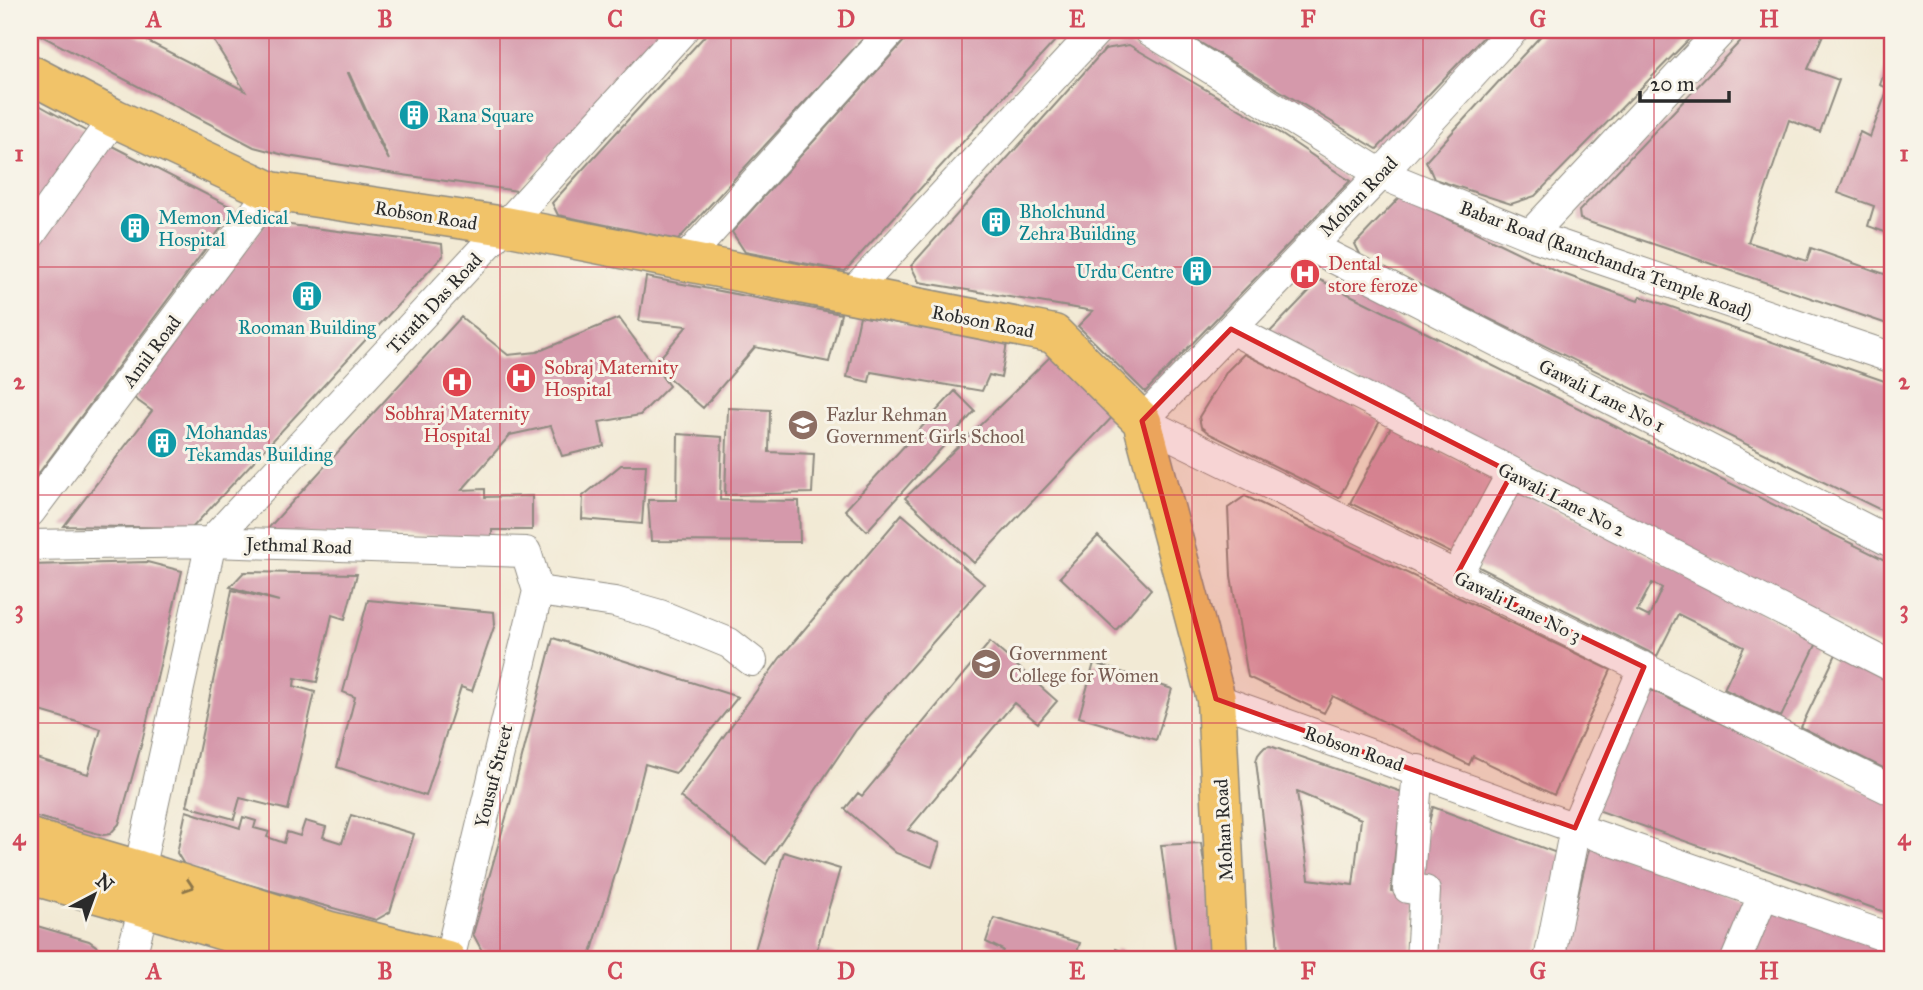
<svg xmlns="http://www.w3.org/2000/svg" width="1923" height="990" font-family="'IM FELL Great Primer',serif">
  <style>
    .building { fill: #d599ab; fill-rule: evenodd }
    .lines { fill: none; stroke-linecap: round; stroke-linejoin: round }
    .minor-casing { stroke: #8e8a80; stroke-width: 32 }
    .major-casing { stroke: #8e8a80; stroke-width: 41 }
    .minor { stroke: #fff; stroke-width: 30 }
    .major { stroke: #f1c369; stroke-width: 38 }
    .oneway { stroke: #8e774a }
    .marked { fill: #d62828; fill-opacity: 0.2; stroke: #d62828; stroke-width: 5; stroke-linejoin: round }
    .grid { fill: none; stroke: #d1495b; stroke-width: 2; stroke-opacity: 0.55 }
    .labels { text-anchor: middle; stroke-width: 6; stroke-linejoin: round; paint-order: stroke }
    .culture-label { font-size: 19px; fill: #0d838f; stroke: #f7f3e8; text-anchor: start }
    .street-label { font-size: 19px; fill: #2b2b2b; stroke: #f7f3e8 }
    .health-label { font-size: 19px; fill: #be3a42; stroke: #f7f3e8; text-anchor: start }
    .education-label { font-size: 19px; fill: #785e54; stroke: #f7f3e8; text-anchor: start }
    .neatline { fill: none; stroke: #d1495b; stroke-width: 2.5 }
    .grid-label { font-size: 23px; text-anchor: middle; font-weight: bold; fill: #d1495b }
  </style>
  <rect width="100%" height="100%" fill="#f7f3e8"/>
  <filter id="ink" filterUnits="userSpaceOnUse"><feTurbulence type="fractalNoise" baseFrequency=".0143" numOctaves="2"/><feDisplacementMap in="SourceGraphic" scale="14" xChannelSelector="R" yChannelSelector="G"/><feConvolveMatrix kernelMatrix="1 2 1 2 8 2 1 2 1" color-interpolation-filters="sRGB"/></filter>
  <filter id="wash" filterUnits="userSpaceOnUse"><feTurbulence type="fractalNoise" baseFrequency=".00686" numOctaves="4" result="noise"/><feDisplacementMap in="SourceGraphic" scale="28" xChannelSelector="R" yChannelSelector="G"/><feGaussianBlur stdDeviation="1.57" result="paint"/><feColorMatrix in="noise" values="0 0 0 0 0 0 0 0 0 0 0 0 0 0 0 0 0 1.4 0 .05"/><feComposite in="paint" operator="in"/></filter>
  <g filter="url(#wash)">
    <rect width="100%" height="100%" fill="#f2ead5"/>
    <g id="blocks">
      <path class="building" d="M34 30H126L245 91 207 30H665L517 191 396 174 288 156 254 147 34 32ZM348 73H349L389 160 381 146Z
        M710 30H871L678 240 558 215 552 203Z
        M914 30H1065L845 271 745 252 732 232Z
        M1179 30H1490L1377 149Z
        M1546 30H1698L1535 196 1511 204 1434 179 1426 161Z
        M1751 30H1825L1808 69 1839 80 1820 132 1789 120 1748 242 1807 261 1811 248 1893 277V326L1580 219 1579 211Z
        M1129 45 1272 128 1350 181 1145 392 1078 326 1093 311 919 282 911 266 1105 49Z
        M1893 48V235L1868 226 1874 206 1838 193 1860 132 1870 137 1888 88 1880 85Z
        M30 100 89 133 30 213Z
        M110 145 235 209 30 485V255Z
        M1401 196 1558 272 1638 301 1640 296 1893 384V516L1361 256 1355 244Z
        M266 222 442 244 443 256 192 528 64 526 152 411 134 398Z
        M646 277 841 314 829 362 755 347 703 408 654 365 687 326 639 321Z
        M1320 280 1893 564V654L1267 335Z
        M860 316 1007 343 1001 378 989 375 982 391 871 372 869 382 847 377Z
        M461 317 508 355 537 352 619 318 669 386 640 415 599 422 604 446 562 456 551 426 510 435 462 490 485 489V497L532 496V530H492V537L263 534Z
        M1053 354 1117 412 974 563 905 498Z
        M1244 354 1380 421 1339 498 1210 434 1201 427 1199 417 1227 371Z
        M955 391 975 411 867 531 845 510Z
        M728 408 770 410 769 452 814 454 812 493 725 495Z
        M1391 427 1500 481 1459 557 1350 503Z
        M678 434 722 437 720 500 799 501 800 542 651 541 648 500H677Z
        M621 465H646L642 524 582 519 583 496Z
        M1513 488 1818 641 1781 717 1724 689 1744 647 1678 614 1657 656 1471 563ZM1652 583 1662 588 1649 617 1637 611Z
        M1245 496 1611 670 1554 795 1473 756 1469 765 1333 696 1324 713 1248 677 1231 576 1228 508Z
        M902 514 984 584 856 730 766 864 680 797 780 658Z
        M1098 536 1151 589 1116 630 1060 577Z
        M147 562 182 571 142 742 119 824 110 834 103 835 30 815V756L88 774 101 729 30 708V565Z
        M244 572 357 574 345 619 332 615 317 682 295 678 294 686 315 692 288 810 240 798 234 819 187 806 232 590 279 601 230 587Z
        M368 600 494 612 495 624 472 691 461 687 426 796 337 767 355 697 343 692Z
        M553 638 738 697 676 773 645 764 627 836 589 960H518L482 951 473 934 511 800Z
        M990 642 1057 701 1038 723 1014 703 908 830 940 843 932 867 896 853 845 809 858 793 862 796Z
        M1838 650 1893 678V773L1801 727Z
        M1094 663 1172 689 1156 740 1079 717Z
        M1645 687 1893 805V915L1589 807Z
        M1270 746 1402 792 1391 891 1416 896 1412 960H1278L1277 936 1256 761 1258 755 1262 750 1265 747ZM1297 792 1361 819 1353 885 1309 879Z
        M1433 807 1565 856 1533 960H1427L1415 876Z
        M186 811 240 828 243 817 256 821 254 828 269 832 267 837 284 843 287 832 300 836 305 821 326 827 323 837 342 843 351 815 414 834 390 912 376 920 207 873 208 871 185 866 177 853Z
        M1201 843 1217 952 1176 956 1161 845Z
        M1590 845 1748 902 1724 960H1586L1564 952Z
        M784 852 840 869 817 949 851 960H752Z
        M1772 908 1893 948V960H1751Z
        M994 918 1080 943 1074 960H1000L1003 950 986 942Z
        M30 924 89 941 96 946 99 952V960H30Z
        M1116 949 1147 960H1114Z"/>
    </g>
  </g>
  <g filter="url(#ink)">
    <use href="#blocks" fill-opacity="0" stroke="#8e8a80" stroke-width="2"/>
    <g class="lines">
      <g class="minor-casing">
        <path id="minor" d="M1149 30 1381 174 1530 235 1893 358
          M1513 30 1381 174 1142 421 1893 791
          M30 235 114 118
          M1530 235 1722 30
          M1310 246 1893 543
          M683 262 892 30
          M850 295 1097 30
          M1231 329 1893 667
          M30 512 271 191
          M30 545 211 542 526 552 538 591 449 960
          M1456 576 1512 473
          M538 591 615 602 660 615 729 643 752 661
          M1216 699 1575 828 1893 939
          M1418 770 1408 888 1425 891 1421 960
          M139 870 211 542 505 226 683 30
          M130 960 144 907
          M1549 960 1575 828 1644 667
          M1736 960 1764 893"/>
      </g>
      <g class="major-casing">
        <path id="major" d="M30 74 114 118 271 191 505 226 1054 334 1142 421 1216 699 1229 960
          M30 838 139 870 330 931 447 960
          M30 875 144 907 320 960"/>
      </g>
      <use href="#minor" class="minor"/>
      <use href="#major" class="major"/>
    </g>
    <defs><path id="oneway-chevron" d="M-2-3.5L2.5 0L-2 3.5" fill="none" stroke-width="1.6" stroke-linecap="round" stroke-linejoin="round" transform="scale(1.75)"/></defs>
    <use class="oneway" href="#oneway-chevron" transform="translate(189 886) rotate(18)"/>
  </g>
  <path class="marked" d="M1231 329 1512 473 1456 576 1644 667 1575 828 1216 699 1142 421Z"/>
  <path class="grid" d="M269 30V960M500 30V960M731 30V960M962 30V960M1192 30V960M1423 30V960M1654 30V960M30 267H1893M30 495H1893M30 723H1893"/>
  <defs>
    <g id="building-disc" transform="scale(1.575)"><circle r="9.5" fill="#0f9aa8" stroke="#f7f3e8"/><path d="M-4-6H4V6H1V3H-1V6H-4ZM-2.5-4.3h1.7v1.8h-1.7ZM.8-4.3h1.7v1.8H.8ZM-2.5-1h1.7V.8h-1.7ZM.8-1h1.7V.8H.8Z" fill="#fff"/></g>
    <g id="hospital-disc" transform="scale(1.575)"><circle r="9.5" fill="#e0444e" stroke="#f7f3e8"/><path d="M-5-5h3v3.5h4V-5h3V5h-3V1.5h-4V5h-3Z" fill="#fff"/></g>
    <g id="school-disc" transform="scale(1.575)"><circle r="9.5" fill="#8d6e63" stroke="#f7f3e8"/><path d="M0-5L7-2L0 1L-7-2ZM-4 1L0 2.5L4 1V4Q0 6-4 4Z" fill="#fff"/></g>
    <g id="university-disc" transform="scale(1.575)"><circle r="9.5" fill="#8d6e63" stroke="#f7f3e8"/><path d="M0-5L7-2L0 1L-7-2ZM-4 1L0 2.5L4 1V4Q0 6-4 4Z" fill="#fff"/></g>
  </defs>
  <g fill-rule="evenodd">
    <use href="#building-disc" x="414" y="115"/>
    <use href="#building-disc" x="996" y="222"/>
    <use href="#building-disc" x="135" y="228"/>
    <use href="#building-disc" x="1197" y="271"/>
    <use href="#hospital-disc" x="1305" y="274"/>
    <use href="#building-disc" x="307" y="296"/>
    <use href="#hospital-disc" x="521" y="378"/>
    <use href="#hospital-disc" x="457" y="382"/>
    <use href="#school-disc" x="803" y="425"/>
    <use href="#building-disc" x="162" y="443"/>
    <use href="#university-disc" x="986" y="664"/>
  </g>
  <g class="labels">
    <g class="culture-label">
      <text x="437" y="122">Rana Square</text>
      <text x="1019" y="218">Bholchund<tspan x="1019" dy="22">Zehra Building</tspan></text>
      <text x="158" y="224">Memon Medical<tspan x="158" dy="22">Hospital</tspan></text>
      <text x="1174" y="278" text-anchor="end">Urdu Centre</text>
      <text x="307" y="334" text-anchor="middle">Rooman Building</text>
      <text x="185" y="439">Mohandas<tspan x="185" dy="22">Tekamdas Building</tspan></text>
    </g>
    <g class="street-label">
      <text transform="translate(1358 196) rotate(-46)" y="7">Mohan Road</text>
      <text transform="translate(426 215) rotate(9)" y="7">Robson Road</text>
      <text transform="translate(1606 259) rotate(20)" y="7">Babar Road (Ramchandra Temple Road)</text>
      <text transform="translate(434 303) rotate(-47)" y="7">Tirath Das Road</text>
      <text transform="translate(983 321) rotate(11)" y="7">Robson Road</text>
      <text transform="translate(151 351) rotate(-53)" y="7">Amil Road</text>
      <text transform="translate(1602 395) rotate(27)" y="7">Gawali Lane No 1</text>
      <text transform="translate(1562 499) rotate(27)" y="7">Gawali Lane No 2</text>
      <text transform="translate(299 545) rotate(2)" y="7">Jethmal Road</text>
      <text transform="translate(1518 606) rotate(26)" y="7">Gawali Lane No 3</text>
      <text transform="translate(1354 748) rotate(19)" y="7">Robson Road</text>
      <text transform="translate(493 776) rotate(-76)" y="7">Yousuf Street</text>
      <text transform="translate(1223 830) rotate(-93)" y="7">Mohan Road</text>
    </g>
    <g class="health-label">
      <text x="1328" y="270">Dental<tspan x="1328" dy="22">store feroze</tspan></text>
      <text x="544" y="374">Sobraj Maternity<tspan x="544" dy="22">Hospital</tspan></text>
      <text x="457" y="420" text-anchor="middle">Sobhraj Maternity<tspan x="457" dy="22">Hospital</tspan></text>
    </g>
    <g class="education-label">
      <text x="826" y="421">Fazlur Rehman<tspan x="826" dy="22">Government Girls School</tspan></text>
      <text x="1009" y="660">Government<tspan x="1009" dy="22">College for Women</tspan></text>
    </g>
  </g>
  <rect width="1923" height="990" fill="none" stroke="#f7f3e8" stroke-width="77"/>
  <g transform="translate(94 895) rotate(41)" stroke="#f7f3e8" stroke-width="5" paint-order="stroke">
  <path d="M0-5L12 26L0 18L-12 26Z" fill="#2b2b2b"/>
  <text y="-10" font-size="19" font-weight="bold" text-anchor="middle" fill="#2b2b2b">N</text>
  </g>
  <path d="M1640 91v10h89v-10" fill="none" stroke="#2b2b2b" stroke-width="3.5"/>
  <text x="1650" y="91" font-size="21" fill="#2b2b2b" stroke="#f7f3e8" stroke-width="5" paint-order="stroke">20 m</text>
  <rect x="38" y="38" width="1846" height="913" class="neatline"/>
  <g class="grid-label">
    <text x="154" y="27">A</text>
    <text x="385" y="27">B</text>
    <text x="615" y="27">C</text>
    <text x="846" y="27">D</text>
    <text x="1077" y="27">E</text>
    <text x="1308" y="27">F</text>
    <text x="1538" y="27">G</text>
    <text x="1769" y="27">H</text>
    <text x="19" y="161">1</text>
    <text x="1904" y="161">1</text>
    <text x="19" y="389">2</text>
    <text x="1904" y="389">2</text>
    <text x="19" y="617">3</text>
    <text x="1904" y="617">3</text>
    <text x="19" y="845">4</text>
    <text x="1904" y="845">4</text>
    <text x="154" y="979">A</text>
    <text x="385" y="979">B</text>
    <text x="615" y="979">C</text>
    <text x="846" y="979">D</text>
    <text x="1077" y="979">E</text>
    <text x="1308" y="979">F</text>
    <text x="1538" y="979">G</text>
    <text x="1769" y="979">H</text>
  </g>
</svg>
